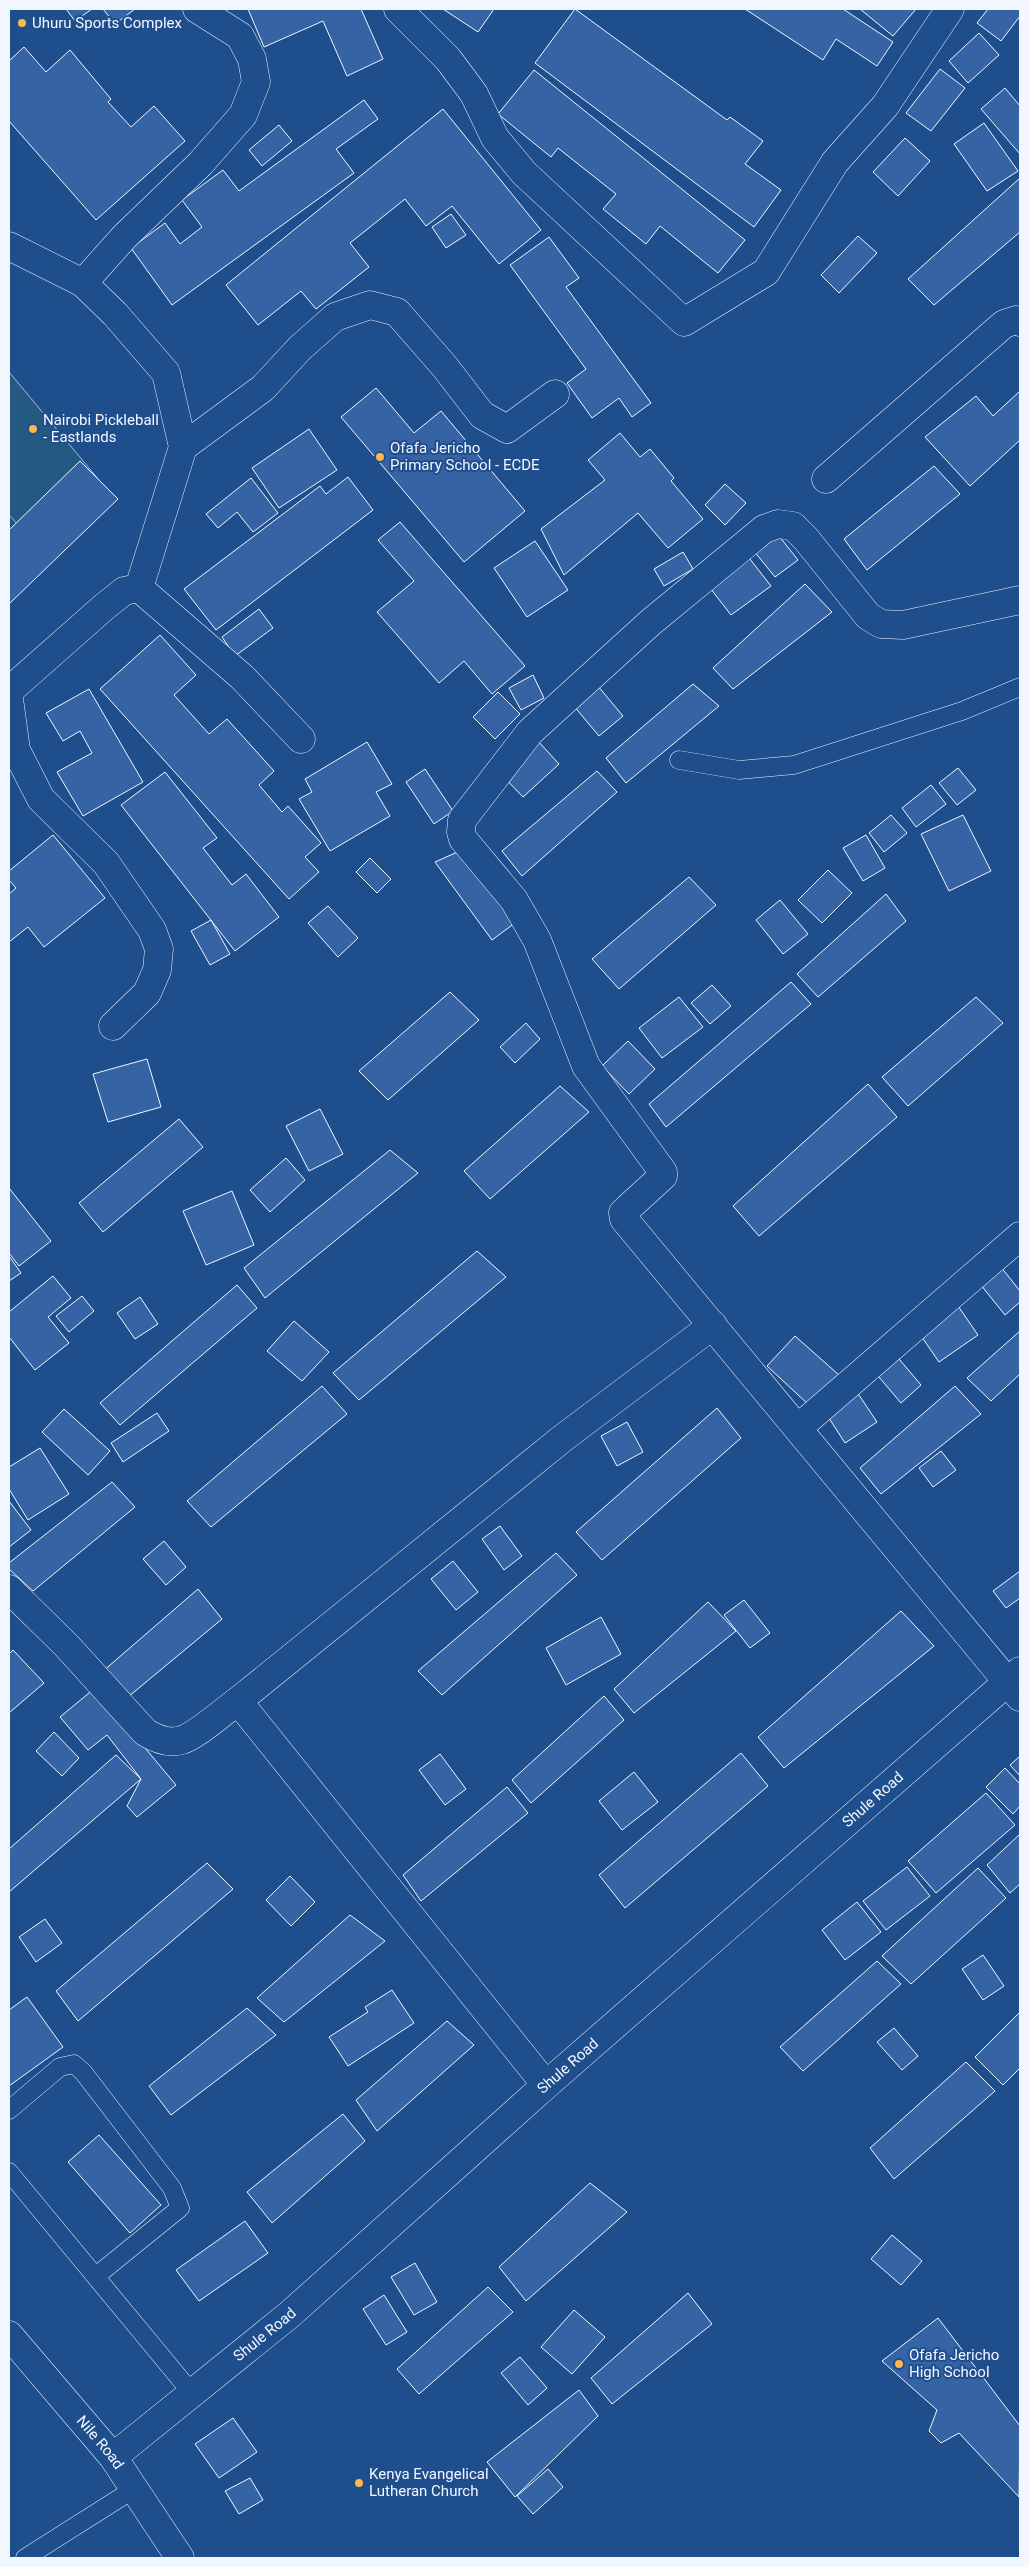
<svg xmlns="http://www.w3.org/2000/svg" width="1029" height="2567" font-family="Roboto,sans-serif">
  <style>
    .pitch { fill: #245a82; stroke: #a8bbd7 }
    .building { fill: #3563a3; stroke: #f2f6ff }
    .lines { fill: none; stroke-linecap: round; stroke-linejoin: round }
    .lane-casing { stroke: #f2f6ff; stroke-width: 19 }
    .street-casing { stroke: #f2f6ff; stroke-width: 29 }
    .secondary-casing { stroke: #f2f6ff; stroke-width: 29 }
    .lane { stroke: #1f4e8c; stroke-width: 18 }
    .street { stroke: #1f4e8c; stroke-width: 28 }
    .secondary { stroke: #1f4e8c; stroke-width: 28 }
    .poi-dot { fill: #ffb74d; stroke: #1f4e8c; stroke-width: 2 }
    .labels { text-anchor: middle; stroke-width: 4; stroke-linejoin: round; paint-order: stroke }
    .poi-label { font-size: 15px; fill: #f2f6ff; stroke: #1f4e8c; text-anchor: start }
    .street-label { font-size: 15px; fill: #f2f6ff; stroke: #1f4e8c }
  </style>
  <rect width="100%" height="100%" fill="#1f4e8c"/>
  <path class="pitch" d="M9 372 104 486 51 561 9 515Z"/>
  <path class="building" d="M66 9H92L75 21Z
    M103 9H135L115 24Z
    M248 9H361L383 59 347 76 323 21 264 47Z
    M443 9H494L478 32Z
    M575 9 727 120 730 117 763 141 745 164 781 190 754 227 535 63Z
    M745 9H843L893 42 877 66 836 39 823 60Z
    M860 9H916L893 36Z
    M988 9H1020V16L1001 41 977 23Z
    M979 33 999 55 968 83 949 61Z
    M24 47 46 72 70 50 111 99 108 102 131 127 154 106 185 141 96 220 9 121V61Z
    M940 69 965 88 931 131 906 113Z
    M534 70 745 240 718 273 660 226 646 244 603 209 616 194 558 148 551 157 498 114Z
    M1005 88 1020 106V154L981 109Z
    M364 100 378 119 336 149 354 173 172 305 131 248 165 223 180 244 202 227 182 200 223 170 239 191Z
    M443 109 541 230 499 264 452 206 426 226 405 199 350 243 369 267 316 309 301 291 258 325 226 285Z
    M984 123 1018 171 987 191 954 144Z
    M279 125 292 141 262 166 249 150Z
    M905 138 930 161 898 196 873 172Z
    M1020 178V232L934 305 908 279Z
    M451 214 466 235 446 248 432 227Z
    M858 236 877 253 839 293 821 275Z
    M549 237 579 278 566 287 651 403 632 417 619 398 592 418 567 383 586 369 510 265Z
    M376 388 414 433 441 411 525 511 464 562 341 417Z
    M1020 391V440L970 486 925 437 976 396 993 416Z
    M309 429 337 470 279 508 252 468Z
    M620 433 640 457 650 449 674 478 671 481 703 519 668 548 638 513 564 575 541 529 605 480 588 460Z
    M80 461 118 499 9 604V530Z
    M934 466 960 494 867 570 844 539Z
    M348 477 373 510 216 630 184 589 320 486 326 494Z
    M251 478 278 513 253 532 237 512 218 528 206 514Z
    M725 484 746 503 725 525 705 505Z
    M400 522 525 666 492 694 464 661 439 683 377 612 414 581 378 540Z
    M772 527 798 560 775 577 749 545Z
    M535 541 568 590 527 617 494 568Z
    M683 552 693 569 664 586 654 569Z
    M746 554 771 586 731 615 707 584Z
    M805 584 832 612 733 689 713 668Z
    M259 609 273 628 235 656 222 637Z
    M160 635 196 675 174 695 209 734 227 719 274 771 259 785 282 812 288 806 321 843 305 857 319 872 289 899 100 689Z
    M533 675 544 698 521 710 509 688Z
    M693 684 719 706 626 783 606 758Z
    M597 685 623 716 599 736 573 705Z
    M89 689 143 782 83 816 57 772 92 753 80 731 63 741 46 713Z
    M498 692 520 714 495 739 473 717Z
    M536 739 559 764 523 797 500 773Z
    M367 742 392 784 376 792 390 816 330 851 299 799 312 792 305 779Z
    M958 768 976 790 957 805 939 783Z
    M425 769 453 811 434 824 406 782Z
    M597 771 617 792 522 876 502 851Z
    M165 772 217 838 203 848 232 885 246 874 279 917 235 951 121 805Z
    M931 785 946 804 916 827 902 808Z
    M891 815 907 833 884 852 869 833Z
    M963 815 991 871 949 891 921 834Z
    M53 835 105 898 44 947 28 927 9 942V894L16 888 9 880V871Z
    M866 835 885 868 863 881 843 848Z
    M462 850 519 920 492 940 435 862Z
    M370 858 391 879 377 893 356 872Z
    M828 870 852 893 822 923 798 900Z
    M689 877 716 905 619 989 592 959Z
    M886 894 906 921 818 997 797 974Z
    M780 900 808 934 783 954 756 920Z
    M328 906 358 938 338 957 308 923Z
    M211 920 230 954 210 965 191 931Z
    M791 982 811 1004 666 1127 649 1104Z
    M712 985 731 1006 710 1024 691 1003Z
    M450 992 479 1020 388 1100 359 1071Z
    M679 997 703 1027 662 1058 639 1028Z
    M976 997 1003 1023 908 1106 882 1077Z
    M526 1023 540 1039 515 1063 500 1047Z
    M628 1041 655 1069 629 1094 602 1066Z
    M147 1059 161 1107 108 1122 93 1074Z
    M868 1084 897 1117 759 1236 733 1206Z
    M560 1086 589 1112 490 1199 464 1171Z
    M320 1109 343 1154 309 1171 286 1126Z
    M179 1119 203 1147 103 1232 79 1203Z
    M390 1150 418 1173 265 1298 244 1268Z
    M286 1158 305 1180 270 1212 250 1190Z
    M9 1188 51 1241 19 1266 9 1253Z
    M232 1191 254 1245 206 1265 183 1211Z
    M477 1251 506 1277 359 1400 333 1373Z
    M9 1256 21 1273 9 1281Z
    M997 1262 1020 1291V1302L1005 1315 976 1279Z
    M53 1276 71 1298 48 1317 69 1343 35 1370 9 1337V1312Z
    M237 1285 257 1308 120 1425 100 1403Z
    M82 1296 94 1311 69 1332 56 1316Z
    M140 1297 158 1324 135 1339 117 1313Z
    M956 1303 978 1335 939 1362 917 1330Z
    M294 1321 329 1352 302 1381 267 1351Z
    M1020 1331V1374L991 1401 967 1378Z
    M795 1336 839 1375 810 1406 767 1366Z
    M894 1353 921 1385 901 1403 873 1370Z
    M322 1386 347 1414 211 1527 187 1501Z
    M955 1386 981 1414 881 1494 860 1468Z
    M857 1392 877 1422 845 1443 825 1412Z
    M717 1408 741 1438 602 1560 576 1532Z
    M64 1409 110 1451 88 1475 42 1432Z
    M157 1413 169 1431 123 1462 111 1443Z
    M627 1422 643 1452 617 1466 601 1436Z
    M40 1448 69 1494 28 1520 9 1489V1467Z
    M941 1451 956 1470 933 1487 919 1468Z
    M112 1482 135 1507 33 1591 9 1569V1563Z
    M9 1501 31 1530 9 1547Z
    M500 1526 522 1556 504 1570 482 1539Z
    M164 1541 186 1567 166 1585 143 1559Z
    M556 1553 577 1575 442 1695 418 1671Z
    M453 1561 478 1592 456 1610 431 1579Z
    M1020 1571V1598L1006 1608 993 1591Z
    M198 1589 222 1619 128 1697 102 1672Z
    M744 1600 770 1633 750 1648 724 1615Z
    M708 1602 736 1631 634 1713 614 1689Z
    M901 1611 934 1646 784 1768 758 1737Z
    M601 1617 621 1654 566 1685 546 1648Z
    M13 1650 44 1683 9 1713V1654Z
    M95 1688 176 1785 137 1817 127 1806 141 1779 107 1735 88 1750 60 1717Z
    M604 1696 624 1720 531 1803 512 1780Z
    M54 1732 79 1758 62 1776 36 1751Z
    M741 1753 768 1786 625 1908 599 1875Z
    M440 1754 466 1789 445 1805 419 1770Z
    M116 1755 141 1779 9 1892V1849Z
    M1020 1756V1776L1010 1765Z
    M1005 1768 1020 1784V1806L1013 1814 986 1787Z
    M634 1772 658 1802 622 1830 599 1801Z
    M507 1787 528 1813 421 1901 403 1875Z
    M986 1793 1015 1825 936 1893 908 1861Z
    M1020 1834V1884L1010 1893 987 1865Z
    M207 1863 233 1889 78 2021 56 1991Z
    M907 1867 930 1896 886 1930 863 1901Z
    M978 1868 1006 1898 911 1984 882 1956Z
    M290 1876 315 1902 291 1926 266 1900Z
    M857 1902 881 1932 845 1960 822 1930Z
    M350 1915 385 1941 284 2022 257 1998Z
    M45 1919 62 1943 36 1962 19 1937Z
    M983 1955 1004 1986 983 2000 962 1969Z
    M877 1961 901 1984 803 2071 780 2047Z
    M392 1990 414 2023 348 2066 329 2037 368 2012 365 2007Z
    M27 1997 63 2047 9 2086V2010Z
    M247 2008 276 2035 171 2115 149 2086Z
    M1020 2012V2068L1003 2085 975 2057Z
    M447 2021 474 2045 377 2131 356 2100Z
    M894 2028 918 2056 902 2070 877 2042Z
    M966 2062 995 2091 894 2179 870 2148Z
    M343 2114 365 2141 272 2223 247 2192Z
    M99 2135 161 2205 130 2233 68 2162Z
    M590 2183 627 2212 526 2301 499 2267Z
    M245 2221 268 2253 199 2301 176 2270Z
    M892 2235 922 2261 901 2285 871 2259Z
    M415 2263 437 2302 414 2315 391 2277Z
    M488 2287 513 2312 419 2394 397 2369Z
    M688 2293 712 2324 612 2404 591 2378Z
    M384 2295 407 2332 386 2345 363 2309Z
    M574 2310 605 2337 572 2374 541 2347Z
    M938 2318 1020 2426 1019 2497 959 2433 941 2443 929 2431 937 2410 882 2361Z
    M520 2357 547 2388 528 2405 501 2373Z
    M579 2390 598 2416 515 2497 487 2462Z
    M233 2418 257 2452 219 2478 195 2444Z
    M548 2469 563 2487 533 2514 517 2496Z
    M250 2478 263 2500 239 2514 225 2491Z"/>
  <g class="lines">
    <g class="lane-casing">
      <path id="lane" d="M679 760 739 770 794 765 962 711 1020 687
        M9 2110 60 2067 74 2064 83 2072 172 2188 180 2208 96 2276
        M9 2172 191 2392
        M25 2558 134 2489"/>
    </g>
    <g class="street-casing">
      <g id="street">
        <path d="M398 9 448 59 474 94 495 138 524 173 684 322 766 272 835 162 885 106 950 9"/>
        <path d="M9 246 83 283 115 314 166 373 183 447 139 588 124 591 104 607 9 691"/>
        <path d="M83 283 125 236 200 164 243 115 256 82 252 59 240 36 197 9"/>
        <path d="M183 447 263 388 300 348 335 317 370 305 397 312 445 367 482 415 507 429 555 394"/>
        <path d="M826 479 1004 324 1016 320 1020 322"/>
        <path d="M139 588 242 677 301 739"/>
        <path d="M1020 600 903 625 881 624 868 616 806 539 793 526 778 524 764 529 651 622 530 732 462 820 461 832 463 839 514 900 537 940 586 1066 663 1172V1176L628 1208 623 1213 624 1219 1020 1697"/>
        <path d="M9 699 16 750 41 799 106 863 152 930 159 949 157 970 147 993 113 1026"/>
        <path d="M798 1428 1020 1236"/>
        <path d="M9 1589 67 1646 145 1732C156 1739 169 1744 182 1740 197 1735 224 1711 238 1701L563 1438 713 1325"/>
        <path d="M238 1701 546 2085"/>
        <path id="s1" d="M113 2457 289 2315 546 2085 1020 1671"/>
      </g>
    </g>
    <g class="secondary-casing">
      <g id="secondary">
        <path id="s2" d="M9 2335 113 2457 180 2558"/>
      </g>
    </g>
    <use href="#lane" class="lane"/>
    <use href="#street" class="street"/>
    <use href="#secondary" class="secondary"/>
  </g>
  <g class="poi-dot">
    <circle cx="22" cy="23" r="5"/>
    <circle cx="33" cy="429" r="5"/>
    <circle cx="380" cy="457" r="5"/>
    <circle cx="899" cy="2364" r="5"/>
    <circle cx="359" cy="2483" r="5"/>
  </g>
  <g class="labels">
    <g class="poi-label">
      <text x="32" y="28">Uhuru Sports Complex</text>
      <text x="43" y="425">Nairobi Pickleball<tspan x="43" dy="17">- Eastlands</tspan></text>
      <text x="390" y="453">Ofafa Jericho<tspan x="390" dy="17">Primary School - ECDE</tspan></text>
      <text x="909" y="2360">Ofafa Jericho<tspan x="909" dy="17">High School</tspan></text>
      <text x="369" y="2479">Kenya Evangelical<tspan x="369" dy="17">Lutheran Church</tspan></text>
    </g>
    <g class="street-label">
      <text dy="5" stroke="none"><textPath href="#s1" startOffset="1005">Shule Road</textPath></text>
      <text dy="5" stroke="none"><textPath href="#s1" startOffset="600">Shule Road</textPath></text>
      <text dy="5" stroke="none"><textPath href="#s1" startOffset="195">Shule Road</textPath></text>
      <text dy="5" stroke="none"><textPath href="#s2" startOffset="141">Nile Road</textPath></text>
    </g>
  </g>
  <rect width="1029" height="2567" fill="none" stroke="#f2f6ff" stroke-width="20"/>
</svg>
